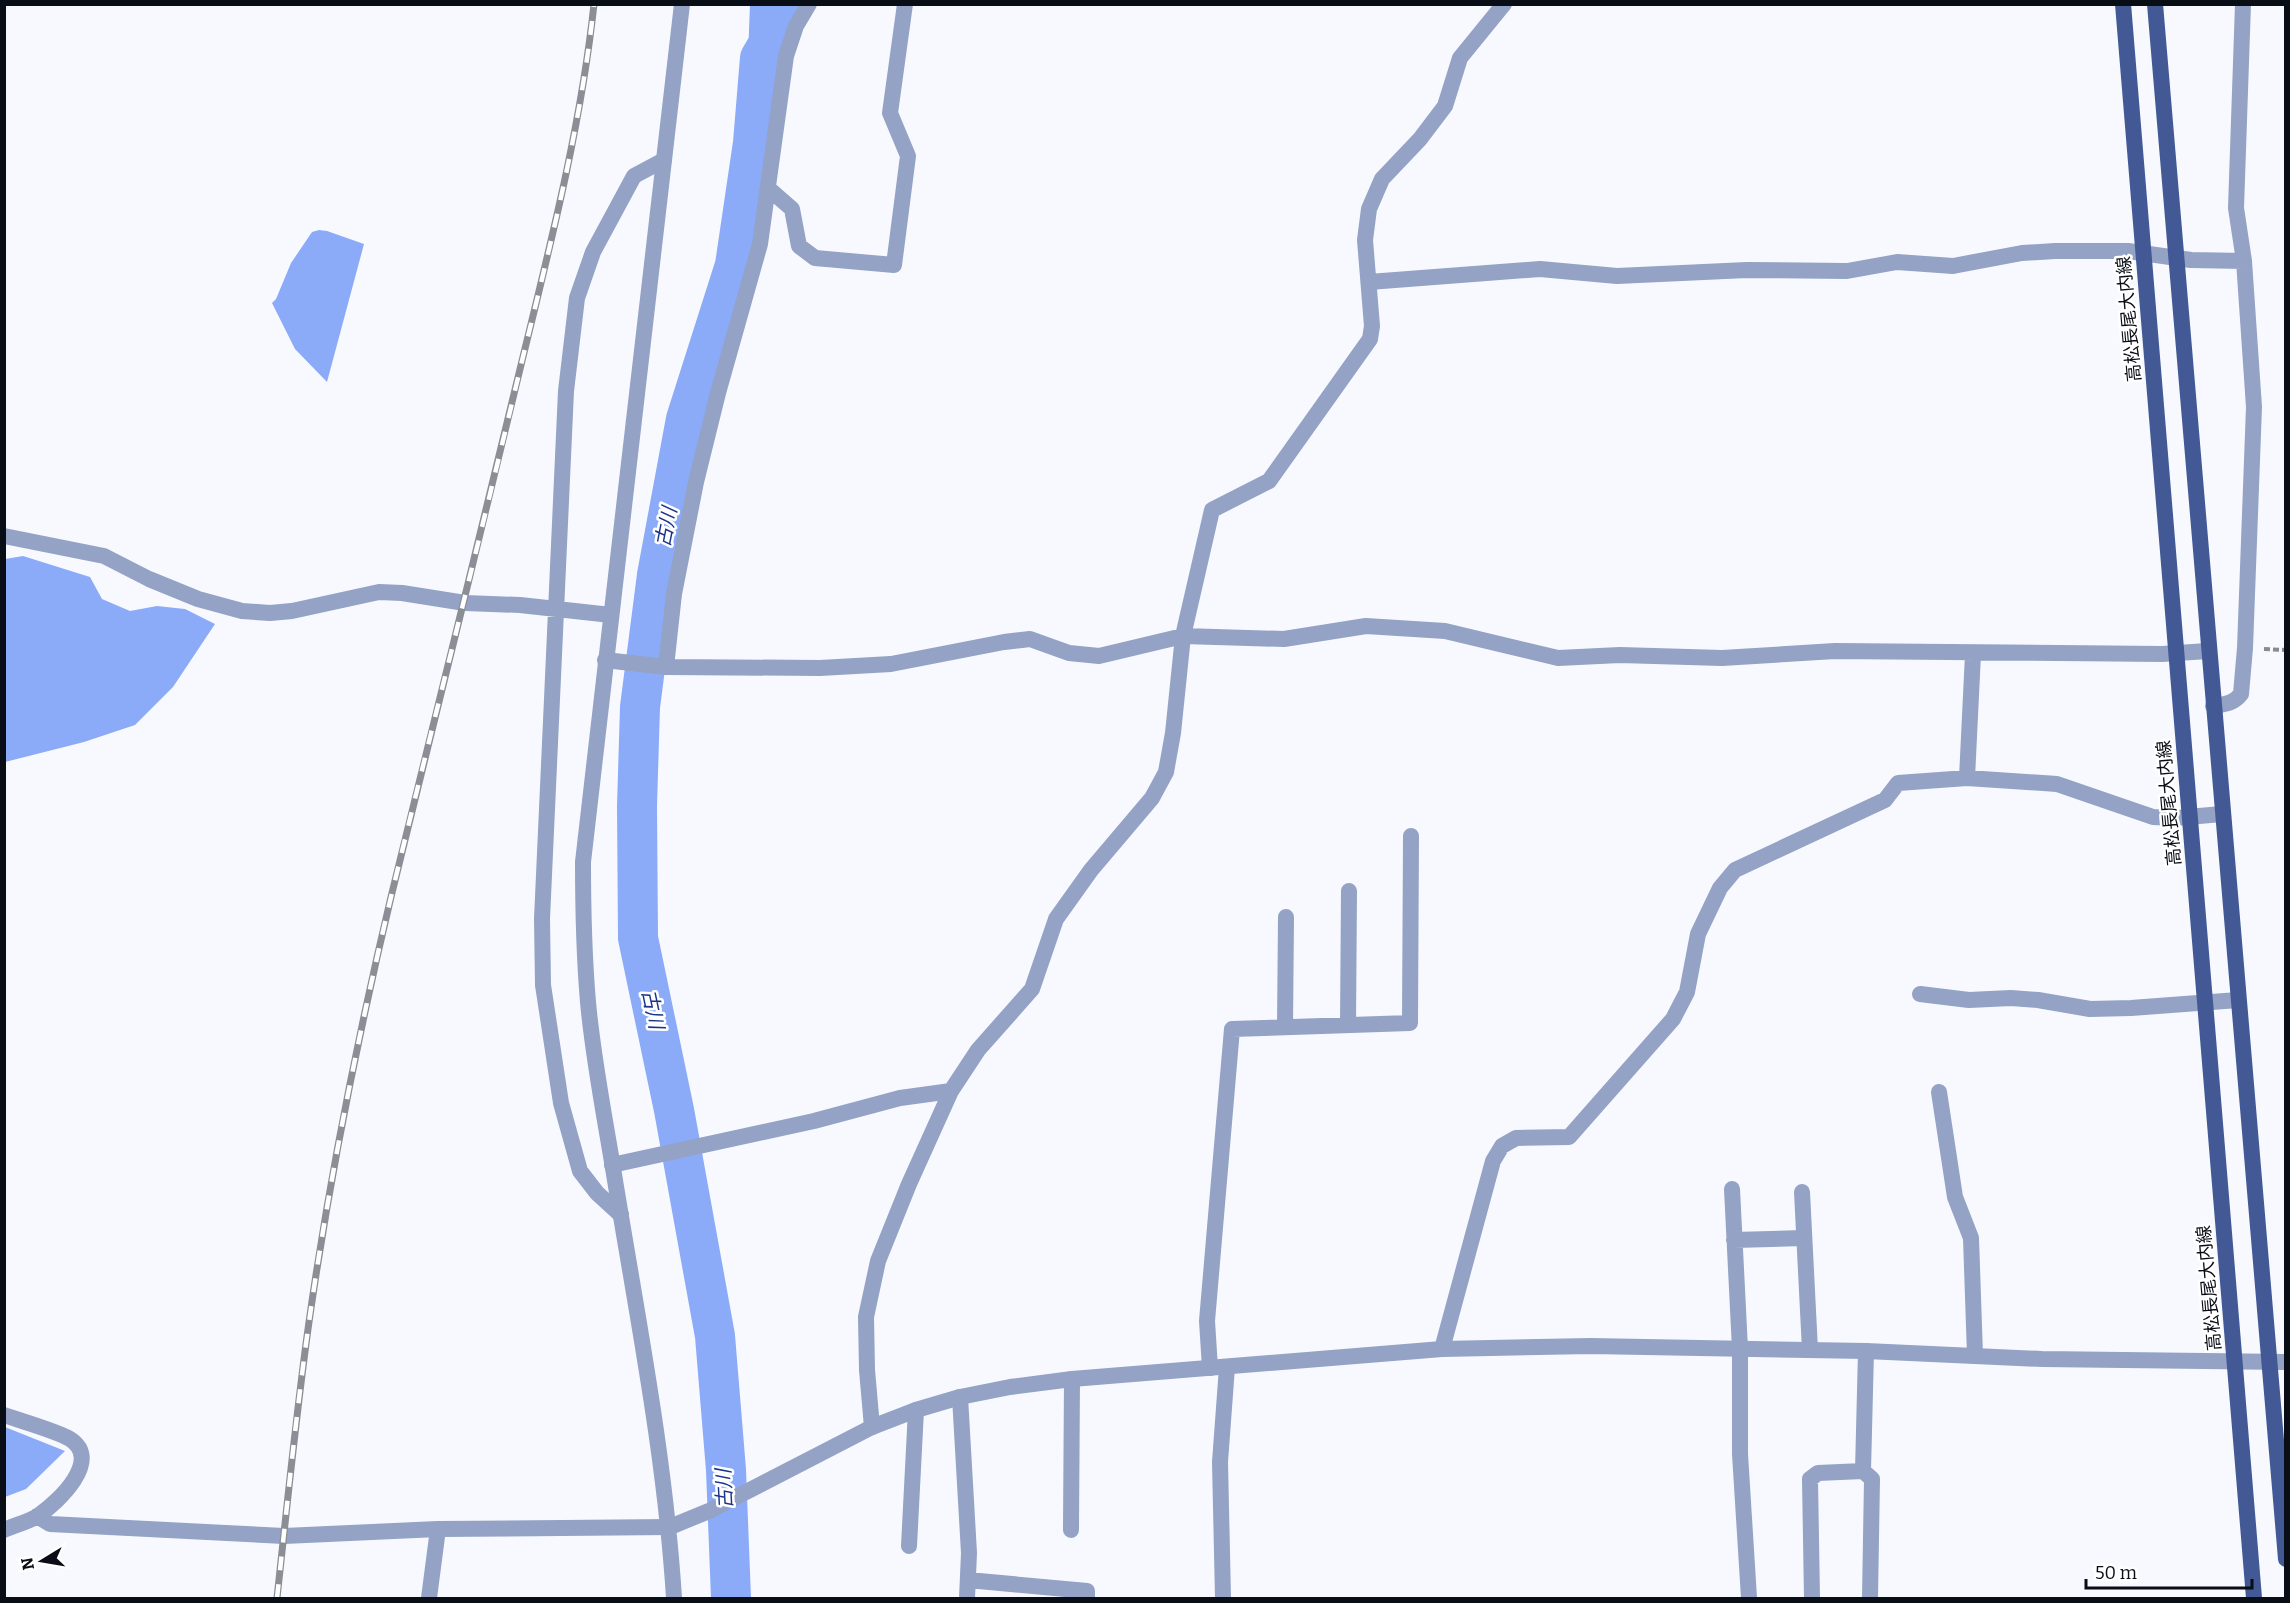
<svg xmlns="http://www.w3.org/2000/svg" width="2290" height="1603" font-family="Bitter,'Noto Sans JP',serif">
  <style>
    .water { fill: #8babf9 }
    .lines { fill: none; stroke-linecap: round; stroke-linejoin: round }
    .canal { stroke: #8babf9; stroke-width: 24 }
    .river { stroke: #8babf9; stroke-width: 40 }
    .path { stroke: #878a90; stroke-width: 4; stroke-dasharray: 6 3; stroke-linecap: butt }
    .minor { stroke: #93a2c5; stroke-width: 16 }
    .tertiary { stroke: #93a2c5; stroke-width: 16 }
    .primary { stroke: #425995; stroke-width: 16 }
    .rail-casing { stroke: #8b8e94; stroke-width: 7 }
    .rail { stroke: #fff; stroke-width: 4.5; stroke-dasharray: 14; stroke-linecap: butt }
    .labels { text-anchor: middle; stroke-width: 5; stroke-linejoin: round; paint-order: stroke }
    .street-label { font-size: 18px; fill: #090d15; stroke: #fff }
    .water-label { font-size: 20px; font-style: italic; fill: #1a348b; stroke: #fff }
  </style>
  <rect width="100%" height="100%" fill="#f7f9fe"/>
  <path class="water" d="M319 230 327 231 364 244 327 382 295 349 272 303 276 299 291 263 312 232Z
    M23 556 90 577 102 599 130 611 157 606 185 609 215 624 173 687 135 725 84 742 5 762V559Z
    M5 1427 65 1451 26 1489 5 1497Z"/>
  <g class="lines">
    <path class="canal" d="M760 58 762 4"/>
    <path class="river" d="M731 1598 726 1470 715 1336 674 1110 638 938 637 806 640 707 657 575 686 419 735 265 753 143 760 58 792 4"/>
    <path class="path" d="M2264 649 2286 650"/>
    <path class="minor" d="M768 188 792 209 799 246 815 258 894 265 908 156 890 113 905 4
      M1369 282 1540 269 1617 276 1747 270 1847 271 1897 262 1953 266 2022 253 2055 251H2128L2191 260 2244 261
      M4 536 104 556 149 579 198 599 242 611 270 613 292 611 379 592 402 593 465 603 520 605 611 615
      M1973 654 1967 778 2057 784 2153 817 2176 818 2222 814
      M605 660 666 667 820 668 891 664 1004 642 1030 639 1069 653 1099 656 1183 636 1284 639 1366 626 1445 631 1558 658 1620 655 1722 658 1835 651 2162 654 2208 651
      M666 667 674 594 696 482 718 393 760 244 786 56 796 26 809 4
      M2213 706C2225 704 2233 704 2241 694L2245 648 2254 407 2244 261 2236 208 2243 4
      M1920 994 1969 1000 2011 998 2038 1000 2090 1009 2131 1008 2238 1000
      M1348 1025 1349 891
      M1285 1027 1286 917
      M1939 1092 1955 1197 1971 1238 1975 1355
      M612 1165 814 1121 900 1098 951 1091
      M1732 1189 1740 1349V1454L1749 1598
      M1802 1192 1810 1350
      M621 1215 597 1193 580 1171 561 1103 543 985 542 919 566 391 577 298 593 252 634 176 664 160
      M1734 1240 1804 1238
      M1442 1349 1493 1161 1502 1146 1516 1138 1569 1137 1673 1019 1687 992 1698 934 1720 888 1735 870 1885 800 1898 783 1967 778
      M1210 1368 1207 1321 1232 1029 1410 1023 1411 836
      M960 1397 969 1553 967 1598
      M4 1415C21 1421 57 1431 70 1439 103 1460 58 1502 39 1515 29 1522 15 1525 4 1530
      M872 1427 867 1370 866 1317 878 1261 909 1184 951 1091 978 1050 1032 989 1056 919 1091 870 1152 798 1166 772 1173 733 1183 636 1212 510 1269 481 1370 339 1372 326 1365 240 1369 209 1382 179 1420 139 1445 106 1460 58 1504 4
      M1863 1471 1866 1351
      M37 1516 50 1524 284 1536 438 1529 670 1527
      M1071 1530 1072 1379
      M909 1546 916 1410
      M968 1580 1087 1591V1598
      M429 1598 438 1529
      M1223 1598 1220 1462 1227 1367
      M1812 1598 1810 1479 1818 1473 1863 1471 1872 1479 1870 1598"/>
    <path class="tertiary" d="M670 1527 709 1511 872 1427 916 1410 960 1397 1010 1387 1072 1379 1442 1349 1591 1346 1866 1351 2042 1359 2286 1362
      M674 1598C665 1454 636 1311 613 1168 604 1113 593 1058 588 1002 584 955 583 909 583 862L682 4"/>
    <path class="primary" d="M2123 4 2254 1598
      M2155 4 2286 1559"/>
    <g class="rail-casing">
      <path id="rail" d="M277 1598C287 1507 296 1414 309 1322 329 1181 358 1036 391 897 434 719 479 543 521 365 550 246 581 126 594 4"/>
    </g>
    <use href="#rail" class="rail"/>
  </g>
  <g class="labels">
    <g class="street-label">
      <text transform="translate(2129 319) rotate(-95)" y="6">高松長尾大内線</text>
      <text transform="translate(2169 803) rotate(-95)" y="6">高松長尾大内線</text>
      <text transform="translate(2209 1288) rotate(-95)" y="6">高松長尾大内線</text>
    </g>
    <g class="water-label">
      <text transform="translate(666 527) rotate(-79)" y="7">古川</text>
      <text transform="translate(653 1009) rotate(78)" y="7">古川</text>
      <text transform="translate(724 1489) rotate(-93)" y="7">古川</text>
    </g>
  </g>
  <rect width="2290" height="1603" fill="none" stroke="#090d15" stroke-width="12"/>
  <g transform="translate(42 1561) rotate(259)" stroke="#ffffff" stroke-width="4.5" paint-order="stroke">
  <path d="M0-4.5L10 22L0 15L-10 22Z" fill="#090d15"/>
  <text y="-9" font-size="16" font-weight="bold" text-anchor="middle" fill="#090d15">N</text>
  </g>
  <path d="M2086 1579v9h166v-9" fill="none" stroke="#090d15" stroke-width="3"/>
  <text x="2095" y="1579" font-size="18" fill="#090d15" stroke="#ffffff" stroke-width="4.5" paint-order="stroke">50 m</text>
</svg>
